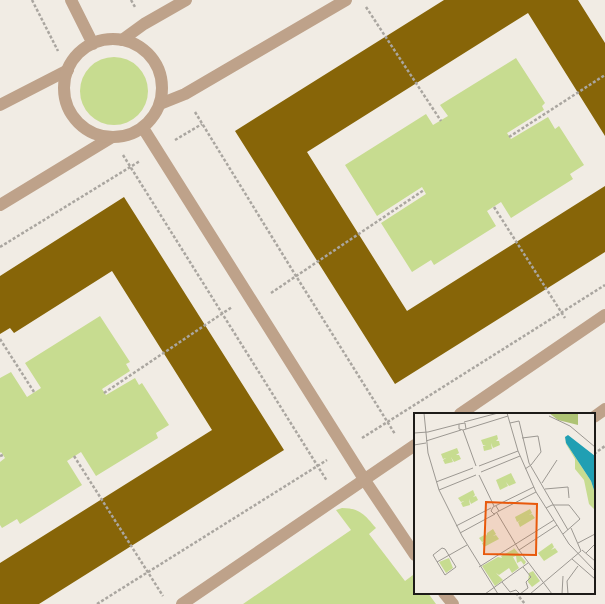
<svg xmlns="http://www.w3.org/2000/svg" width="605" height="604" font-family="Arial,sans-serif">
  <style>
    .green { fill: #c7dc90 }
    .building { fill: #876508 }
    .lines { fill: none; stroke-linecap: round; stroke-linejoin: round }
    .path { stroke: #aaa6a0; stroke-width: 2.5; stroke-dasharray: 3 2; stroke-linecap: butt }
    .service { stroke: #bea28a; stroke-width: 12 }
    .minor { stroke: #bea28a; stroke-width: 12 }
    .inset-road { fill: none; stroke: #9c9892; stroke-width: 1 }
    .view { fill: #e8590c; fill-opacity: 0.15; stroke: #e8590c; stroke-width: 2 }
    .inset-edge { fill: none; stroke: #1d1b18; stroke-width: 2 }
  </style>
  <rect width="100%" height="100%" fill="#f1ece4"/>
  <path class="green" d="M80 91a34 34 0 1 1 68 0a34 34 0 1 1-68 0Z
    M516 58 545 103 542 106 544 110 507 133 511 139 548 117 555 129 559 126 584 165 570 174 573 179 511 218 501 202 487 211 496 226 434 265 431 260 412 272 381 223 426 194 422 187 377 216 345 165 426 114 433 125 448 116 440 105Z
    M100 316 130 362 126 364 130 371 102 389 106 395 135 378 139 385 142 383 169 425 156 433 158 438 96 476 81 452 67 461 82 485 20 524 17 519 2 528 0 525V462L5 458 1 452 0 453V378L11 372 27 397 41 388 25 363Z
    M342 508C360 508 365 515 376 528L369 534 405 581 413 575 415 577V593H428L436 604H243L351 530 336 510Z"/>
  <path class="building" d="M444 0H578L605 43V136L528 13 307 152 407 311 605 186V252L395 384 235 131Z
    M124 197 284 450 39 604H0V563L212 430 112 271 14 333 10 328 0 334V276Z"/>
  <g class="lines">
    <path class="path" d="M32 0 58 51
      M131 0 135 7
      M366 7 441 121
      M195 112 296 276 395 434
      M509 137 605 75
      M175 140 202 124
      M123 155 327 481
      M494 207 565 318
      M0 247 140 161
      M271 293 424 190
      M0 339 34 392
      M104 393 232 307
      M362 438 605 285
      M594 454 605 446
      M0 456 3 455
      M74 456 163 596
      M516 593 525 604
      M97 604 327 460"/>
    <path class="service" d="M122 40 144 24 186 0
      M160 104 185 94 346 0
      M0 105 68 70
      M0 205 112 137
      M460 414 605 315
      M594 417 605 409
      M182 604 415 445"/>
    <path class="minor" d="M71 0 93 44
      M64 88a49 49 0 1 1 98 0a49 49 0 1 1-98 0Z
      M143 128 364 479 415 555
      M444 593 453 604"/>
  </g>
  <g transform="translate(414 413)">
    <rect width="181" height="181" fill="#f1ece4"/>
    <path d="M150 21 152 30 177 68 181 80V97L175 91 170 67 161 56V46L152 31ZM83 22 84 26 82 28H85L86 32 79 35 77 30 78 36 70 38 69 33 72 32H69L67 27ZM43 35 45 40 42 42H45L47 46 40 49 37 44 39 49 31 51 29 47 32 45 29 46 27 41ZM97 60 102 70 95 73 92 69 94 73 86 77 84 72 87 70 84 72 82 67ZM59 77 61 82 59 84 62 83 64 87 57 91 55 86 56 92 49 94 47 90 50 88 47 89 44 85ZM116 96 118 100 115 102 118 101 121 105 106 114 104 109 107 107 103 109 101 104ZM79 116 82 121 79 123 82 122 85 126 70 134 68 130 71 128 68 129 65 125 72 121 73 123V120ZM138 130 140 134 137 137 141 135 144 139 130 148 127 144 131 142 127 144 124 140ZM99 134 112 149 110 152 107 148 103 150 102 143 99 144 105 155 98 160 95 155 85 162 82 160 89 167 81 173 68 153 84 144 88 145 87 143 100 136ZM35 145 39 155 32 160 25 149ZM119 158 126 168 118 174 114 169 115 160Z" fill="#c7dc90"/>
    <path d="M135 0H164V12L144 7Z" fill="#aec374"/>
    <path d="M154 22 181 43V80L177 68 152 30 151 24Z" fill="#209fb3"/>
    <path class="inset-road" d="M10 0 14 40 25 77 48 123 84 181M93 0 104 38 122 79 155 131 181 158M135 3 156 13 181 34M50 9 84 0M96 10 105 8 115 50 154 117M52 16 51 10 45 11V16L49 17 94 3M49 17 62 53M0 20 14 19 45 11M108 25 124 23 127 39 117 52 111 56M12 28 47 17M0 32 12 30M65 53 104 38M67 59 106 43M65 62 80 93M22 69 59 55M128 70 143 47M131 76 154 74 155 85M25 77 62 62M82 93 85 98 80 101 77 98 79 94 120 74M132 95 138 92H155L166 106 149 121M85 98 122 79M83 100 105 137 138 181M42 113 77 95M46 120 81 101M164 130 181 121M28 135 31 136 42 154 31 162 19 142ZM105 137 143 112M168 137 181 148M172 140 181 131M158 146 181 166M23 149 53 132M65 154 140 107M88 169 96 179 102 177 106 181M71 181 114 150M106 181 114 175 112 169 117 164 109 154M116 181 167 138 157 115M148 181 149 163M154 181 153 168 164 153"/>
    <path class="view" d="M72 89 123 91 122 142 70 141Z"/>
    <rect width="181" height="181" class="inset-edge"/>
  </g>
</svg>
